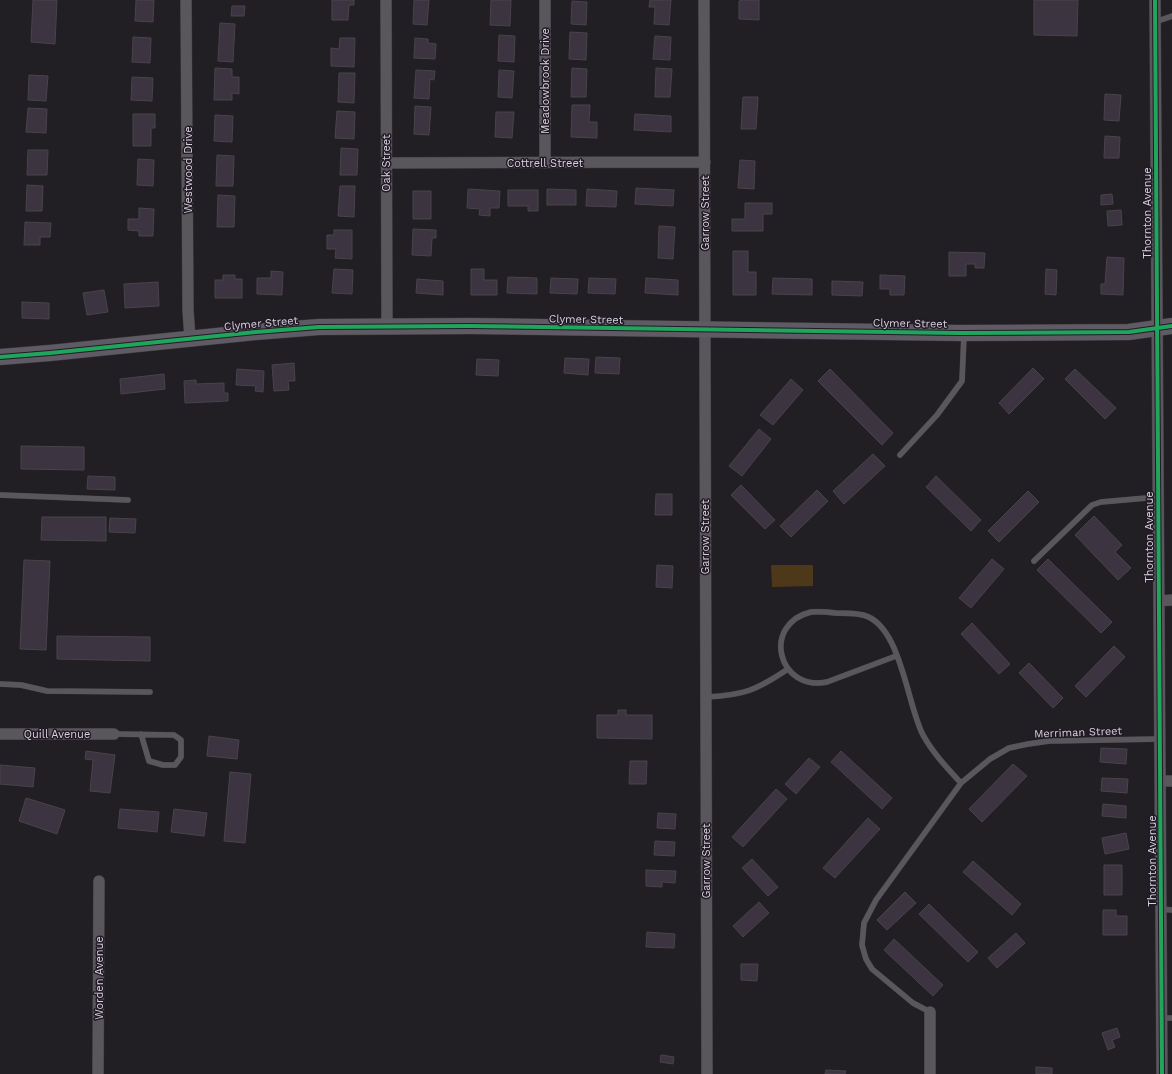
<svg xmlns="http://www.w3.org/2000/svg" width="1172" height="1074" font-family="'Work Sans',sans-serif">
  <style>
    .green { fill: #4d391a }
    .building { fill: #3c3441; stroke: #48444a }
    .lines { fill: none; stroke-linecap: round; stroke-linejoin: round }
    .lane-casing { stroke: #3c383e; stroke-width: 6 }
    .street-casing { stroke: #3c383e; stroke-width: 12 }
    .secondary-casing { stroke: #3c383e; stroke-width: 17 }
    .lane { stroke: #5a575c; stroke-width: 5.5 }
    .street { stroke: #5a575c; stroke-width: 11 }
    .secondary { stroke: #5f5a63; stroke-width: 16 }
    .cycleway-casing { stroke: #221b27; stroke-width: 6 }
    .cycleway { stroke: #20a55d; stroke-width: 4 }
    .labels { text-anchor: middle; stroke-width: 3; stroke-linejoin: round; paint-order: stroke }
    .street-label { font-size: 11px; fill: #d7d2db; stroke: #221b27 }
  </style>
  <rect width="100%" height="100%" fill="#211e24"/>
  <path class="green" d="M771 565H813V586L772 587Z"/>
  <path class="building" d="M33 0H57L55 44 31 42Z
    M136 0H154L153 22 135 21Z
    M332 0H354V5H349L348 20H332Z
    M414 0H429L427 25 413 24Z
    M491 0H511L510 26 490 25Z
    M650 0H671L669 25 654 24 655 7H649Z
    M742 0H759V20L739 19V1Z
    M1034 0H1078L1077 36 1034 35Z
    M572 1 587 2 586 25 571 24Z
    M232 6H245L244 16H231Z
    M220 23 235 24 233 62 218 61Z
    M570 32 587 33 586 60 569 59Z
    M499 35 515 36 514 62 498 61Z
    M655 36 671 37 670 60 653 59Z
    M133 37 151 38 150 63 132 62Z
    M340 38H355L354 67 331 66V48L339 49Z
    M415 38 428 39V43L436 44 435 59 414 58Z
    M215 68 232 69V77H239V94L232 93V100H214Z
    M572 68 587 69 586 97H571Z
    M656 68 672 69 670 97H655Z
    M416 70 435 71 434 80 430 79 429 99 414 98Z
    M499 70 514 71 512 98 498 97Z
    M339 73H355L354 103 338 102Z
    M29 75 48 76 46 101 28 100Z
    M132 77 153 78 152 101 131 100Z
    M1105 94 1121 95 1119 121 1104 120Z
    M743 97H758L756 129H741Z
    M572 105H590L589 122H597V138L571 137Z
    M415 106 431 107 429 135 414 134Z
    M28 108 47 109 46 133 26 132Z
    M337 111 355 112 354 139 335 138Z
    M496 112H514L512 138 495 137Z
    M133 114H155V128H151V146H133Z
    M635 114 671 116V132L634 130Z
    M215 115 233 116 232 142 214 141Z
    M1105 136 1120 137 1119 158H1104Z
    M341 148 358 149 357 175H340Z
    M28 150H48L47 175H27Z
    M217 155 234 156 233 186H216Z
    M138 159 154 160 153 186 137 185Z
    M740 160 755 161 754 189 738 188Z
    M27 185 43 186 42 211H26Z
    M340 186H355L354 217 338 216Z
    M636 188 674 190 673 206 635 204Z
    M468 189 500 191 499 208H490V216L479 215 480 209 467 208Z
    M547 189 576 190V205H547Z
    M587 189 617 191 616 207 586 206Z
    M508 190H538V211H528V206H508Z
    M413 191H431V219H413Z
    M1112 194 1113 204 1101 205V195Z
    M218 195 235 196 234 227H217Z
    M745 203H772V214H763V231H732V219H745Z
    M139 208 154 209 153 236H139V231L128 230V219H139Z
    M1121 210 1122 225 1108 226 1107 211Z
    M25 222 51 223 50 237H40V245H24Z
    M659 226 675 227 673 259 658 258Z
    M413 229 436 230V238H432L431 256 412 255Z
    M334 230H352V259L335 258 336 249H327V235H334Z
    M733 251H748V272H756V295H733Z
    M949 252 985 253 984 268H975V264H966V276H949Z
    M1107 257 1124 258 1123 295 1101 294V284H1105Z
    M334 269 353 270 352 294 332 293Z
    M471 269H484V280H497V295H471Z
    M1046 269 1057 270 1056 295 1045 294Z
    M271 271 283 272 282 295 257 294V278H271Z
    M223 275H235V279H242V298H215V280H223Z
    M880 275 905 276 904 295H890V289H880Z
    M508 277 537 278V294L507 293Z
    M551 278 578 279 577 294 550 293Z
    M589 278 616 279 615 294 588 293Z
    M646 278 678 280V295L645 293Z
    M773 278 812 279V295L772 294Z
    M417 279 443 281V295L416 293Z
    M832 281 863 282 862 296 832 295Z
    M158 282 159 306 125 308 124 284Z
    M104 290 108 312 87 315 83 293Z
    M22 302 49 303V319L22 318Z
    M596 357 620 358 619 374 595 373Z
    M565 358 589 359 588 375 564 373Z
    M477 359 499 360 498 376 476 375Z
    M294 363 295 381H288L289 390 274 391 272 365Z
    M1033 368 1044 379 1009 414 999 403Z
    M237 369 264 371 263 392 255 391 256 386 236 385Z
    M830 369 893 433 882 445 818 381Z
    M1075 369 1116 408 1105 419 1065 379Z
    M164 374 165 389 121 394 120 379Z
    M791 379 803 390 773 425 760 415Z
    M196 380V384L224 383V393H228V401L185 403 184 381Z
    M759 429 771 439 742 476 729 466Z
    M21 446 84 447V470L21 469Z
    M873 454 885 466 844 504 833 491Z
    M88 476 115 477V490L87 489Z
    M936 476 981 520 971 531 926 487Z
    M741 485 775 520 765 529 731 495Z
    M817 490 828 501 791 537 780 526Z
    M1028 491 1039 502 999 542 988 531Z
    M656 494H672V515H655Z
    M1094 516 1122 545 1115 552 1131 568 1118 580 1075 535Z
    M42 517H106V541L41 540Z
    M110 518 136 519 135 533 109 532Z
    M992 559 1004 569 971 608 959 598Z
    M1048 559 1112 622 1101 633 1037 570Z
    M24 560 50 561 46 650 20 649Z
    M657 565 673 566 672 588 656 587Z
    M972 623 1010 664 999 674 961 634Z
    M57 636 150 637V661L57 659Z
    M1114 646 1125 657 1086 697 1075 686Z
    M1029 663 1063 698 1053 708 1019 673Z
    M618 710H626V715H652V739L597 738V715H618Z
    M209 736 239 740 237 759 207 756Z
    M1101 748 1127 749 1126 764 1100 762Z
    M86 751 115 755 110 793 90 791 93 760 85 759Z
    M841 751 892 798 882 809 831 762Z
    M809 758 820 767 796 794 785 784Z
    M630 761H647L646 784H629Z
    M1013 764 1027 776 982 822 969 809Z
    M0 765 35 768 33 787 0 784Z
    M230 772 251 774 245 843 224 841Z
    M1102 778 1128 779 1127 793 1101 791Z
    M776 789 787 799 743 847 732 837Z
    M26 798 65 810 57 834 19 821Z
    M1103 804 1126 806V818L1102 816Z
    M120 809 159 812 157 832 118 828Z
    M174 809 207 813 204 836 171 832Z
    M658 813 676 814 675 829 657 828Z
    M868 818 880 829 835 878 823 868Z
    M1126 833 1129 849 1105 854 1102 838Z
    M655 841 675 842 674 856 654 855Z
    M752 859 778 887 768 896 742 868Z
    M973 861 1021 904 1012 915 963 872Z
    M1104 865H1122V895H1104Z
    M646 870 676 871 675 883 662 882V887L646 886Z
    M905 892 916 903 887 930 877 920Z
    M759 902 769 913 743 937 733 926Z
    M929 904 978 952 968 962 919 914Z
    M1103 910H1116V916H1127V935H1103Z
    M647 932 675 934 674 948 646 947Z
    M1016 933 1025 943 997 968 988 958Z
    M894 939 943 985 933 996 884 950Z
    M741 964H758L757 981 741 980Z
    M1117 1028 1120 1037 1112 1040 1115 1047 1108 1050 1102 1033Z
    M661 1055 674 1057 673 1064 660 1062Z
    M1036 1067 1052 1068V1074H1036Z
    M826 1070 846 1071 845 1074H825Z"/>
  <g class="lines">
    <g class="lane-casing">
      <path id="lane" d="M1155 22 1172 16
        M900 455 937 415 962 381 964 335
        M0 495 128 500
        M1034 561 1092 505 1101 502 1158 497
        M896 656 827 682C778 692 761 624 811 612 819 611 828 612 836 613 844 613 854 613 863 615 901 624 907 705 923 735 933 753 947 768 961 783
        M0 684 21 685 47 691 150 692
        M706 697C744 695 755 691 788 669
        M114 734 174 735 181 740V757L175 765H163L149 761 141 734
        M1161 909 1172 910
        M930 1012 913 1003 872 969 866 959 862 945 864 923 876 900 961 783 990 759 1009 748 1028 744 1049 741 1160 739
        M1162 1018H1172"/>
    </g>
    <g class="street-casing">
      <path id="street" d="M186 0 188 310 190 339
        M386 0 387 326
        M545 0V163
        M704 0 707 1074
        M1155 0 1162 1074
        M386 163 705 162
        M1159 601 1172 600
        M0 734H114
        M1160 781H1172
        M930 1012V1074
        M98 1074 99 881"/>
    </g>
    <g class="secondary-casing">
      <path id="secondary" d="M0 357 50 353 256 332 319 327 470 326 959 333 1129 332 1172 326"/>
    </g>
    <use href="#lane" class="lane"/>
    <use href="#street" class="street"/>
    <use href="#secondary" class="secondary"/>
    <g class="cycleway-casing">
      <path id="cycleway" d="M1155 0 1162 1074
        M0 357 50 353 256 332 319 327 470 326 959 333 1129 332 1172 326"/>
    </g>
    <use href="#cycleway" class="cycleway"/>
  </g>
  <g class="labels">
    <g class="street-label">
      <text transform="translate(545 81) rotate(-90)" y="4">Meadowbrook Drive</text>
      <text transform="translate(386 163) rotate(-90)" y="4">Oak Street</text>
      <text x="545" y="167">Cottrell Street</text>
      <text transform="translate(188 170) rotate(-90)" y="4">Westwood Drive</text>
      <text transform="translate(705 213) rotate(-90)" y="4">Garrow Street</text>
      <text transform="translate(1147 213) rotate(-90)" y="4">Thornton Avenue</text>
      <text transform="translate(586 319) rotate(1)" y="4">Clymer Street</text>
      <text transform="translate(261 323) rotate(-5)" y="4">Clymer Street</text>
      <text transform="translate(910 323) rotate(1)" y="4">Clymer Street</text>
      <text transform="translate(705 537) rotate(-90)" y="4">Garrow Street</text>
      <text transform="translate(1149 537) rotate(-90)" y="4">Thornton Avenue</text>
      <text transform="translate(1078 732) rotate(-2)" y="4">Merriman Street</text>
      <text x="57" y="738">Quill Avenue</text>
      <text transform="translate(706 861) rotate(-90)" y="4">Garrow Street</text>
      <text transform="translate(1152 861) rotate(-90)" y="4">Thornton Avenue</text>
      <text transform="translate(99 978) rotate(-90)" y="4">Worden Avenue</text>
    </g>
  </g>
</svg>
